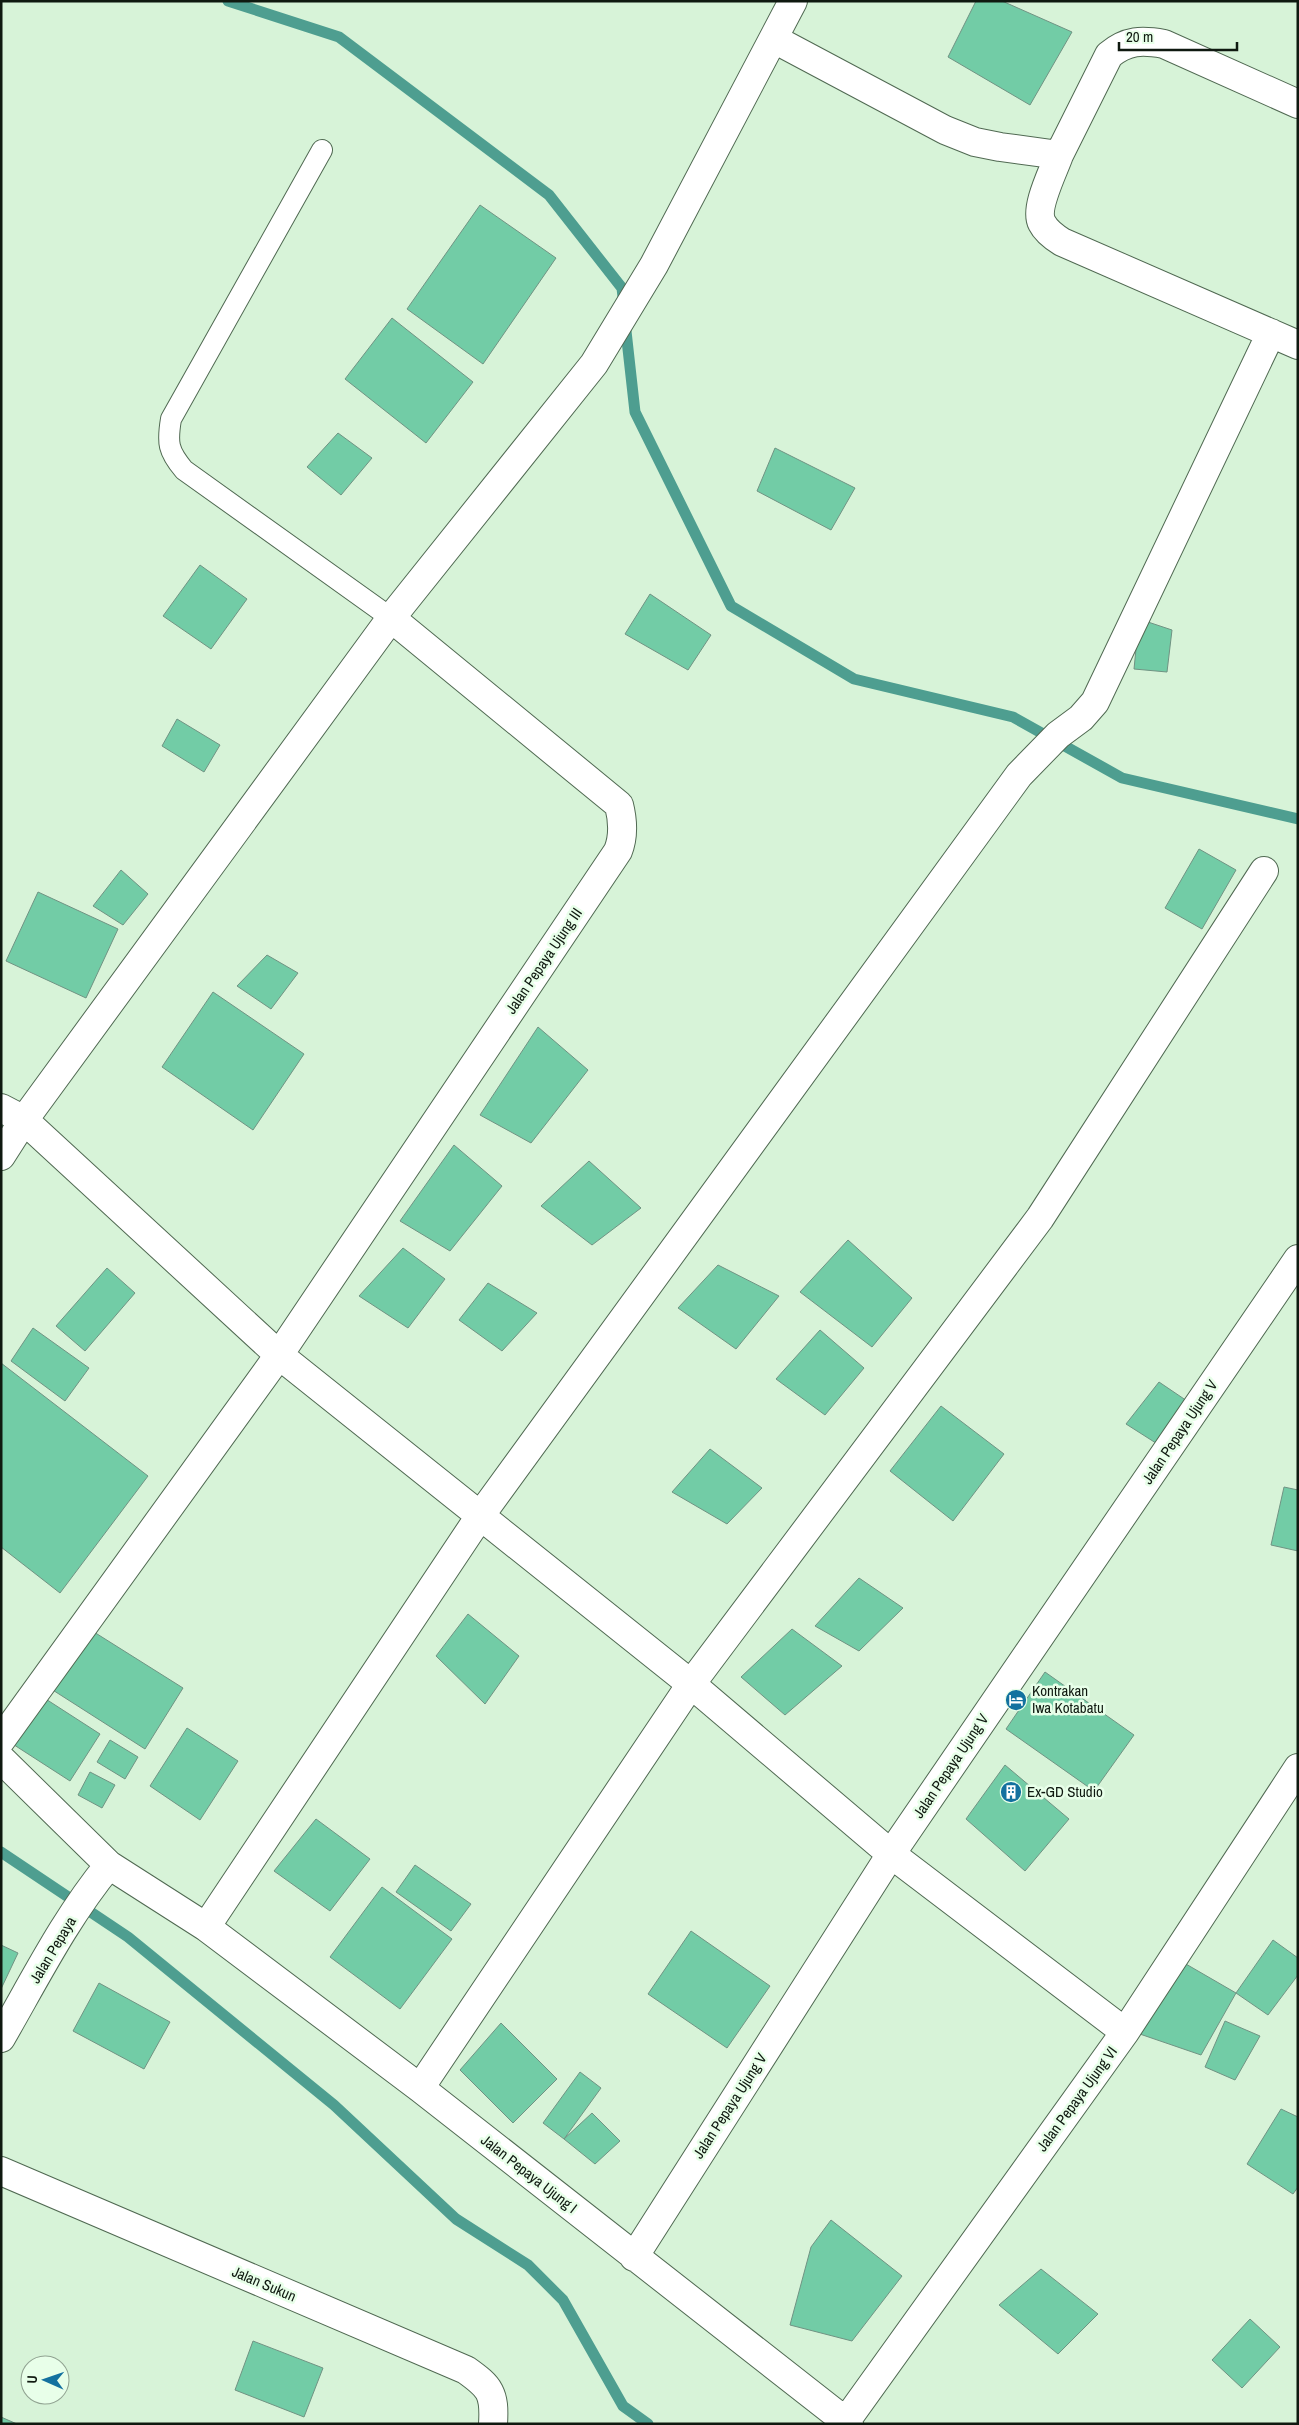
<svg xmlns="http://www.w3.org/2000/svg" width="1299" height="2425" font-family="'Archivo Narrow',sans-serif">
  <style>
    .lines { fill: none; stroke-linecap: round; stroke-linejoin: round }
    .stream { stroke: #4e9e90; stroke-width: 11 }
    .building { fill: #72cca6; stroke: #709383 }
    .lane-casing { stroke: #506952; stroke-width: 22 }
    .street-casing { stroke: #506952; stroke-width: 30 }
    .lane { stroke: #fff; stroke-width: 20 }
    .street { stroke: #fff; stroke-width: 28 }
    .labels { text-anchor: middle; stroke-width: 5; stroke-linejoin: round; paint-order: stroke }
    .street-label { font-size: 15px; fill: #0f1910; stroke: #e8ffe9 }
    .poi-label { font-size: 15px; fill: #0f1910; stroke: #e8ffe9; text-anchor: start }
  </style>
  <rect width="100%" height="100%" fill="#d7f3d8"/>
  <g class="lines">
    <path class="stream" d="M228 1 339 37 549 195 622 288 624 306
      M625 322 635 412 731 606 854 679 1013 717 1122 778 1298 819
      M1 1852 128 1937 334 2105 456 2219 528 2265 563 2300 623 2406 648 2424"/>
  </g>
  <path class="building" d="M976 1H1002L1072 32 1030 105 948 57Z
    M480 205 556 258 483 364 407 309Z
    M392 318 473 382 426 443 345 379Z
    M338 433 372 458 341 495 307 467Z
    M775 448 855 488 831 530 757 491Z
    M200 565 247 599 211 649 163 616Z
    M650 594 711 635 688 670 625 634Z
    M1139 619 1172 630 1167 672 1134 669Z
    M177 719 220 745 204 772 162 746Z
    M1199 849 1236 870 1202 929 1165 908Z
    M121 870 148 894 123 925 93 906Z
    M38 892 118 929 86 998 6 961Z
    M267 955 298 973 271 1009 237 986Z
    M213 992 304 1054 253 1130 162 1067Z
    M538 1027 588 1070 531 1143 480 1115Z
    M454 1145 502 1186 450 1251 400 1221Z
    M589 1161 641 1208 592 1245 541 1206Z
    M848 1240 912 1298 872 1347 800 1292Z
    M403 1248 445 1279 408 1328 359 1296Z
    M718 1265 779 1296 736 1349 678 1308Z
    M107 1268 135 1293 85 1351 56 1326Z
    M488 1283 537 1313 502 1351 459 1320Z
    M33 1328 89 1368 65 1401 11 1361Z
    M820 1330 864 1368 825 1415 776 1379Z
    M1 1363 148 1476 60 1593 1 1547Z
    M1159 1382 1193 1405 1159 1445 1126 1424Z
    M941 1406 1004 1454 953 1521 890 1471Z
    M710 1449 762 1488 727 1524 672 1492Z
    M1284 1487 1298 1490V1551L1271 1545Z
    M859 1578 903 1608 859 1651 815 1626Z
    M468 1614 519 1656 485 1704 436 1656Z
    M86 1627 183 1688 145 1749 48 1687Z
    M792 1629 842 1666 785 1715 741 1677Z
    M1045 1672 1134 1735 1094 1791 1006 1729Z
    M38 1694 100 1734 70 1781 8 1741Z
    M187 1728 238 1761 200 1820 150 1786Z
    M110 1740 138 1757 125 1779 97 1762Z
    M1005 1765 1069 1819 1025 1871 966 1819Z
    M90 1772 115 1785 102 1808 78 1795Z
    M316 1819 370 1859 330 1911 274 1871Z
    M415 1865 471 1904 451 1931 396 1892Z
    M382 1887 452 1939 400 2009 330 1957Z
    M691 1931 770 1986 727 2048 648 1994Z
    M1273 1940 1298 1958V1975L1268 2015 1236 1993Z
    M1 1945 18 1953 1 1989Z
    M1179 1960 1236 1993 1201 2055 1134 2032Z
    M99 1983 170 2022 144 2069 73 2031Z
    M1225 2021 1260 2036 1235 2080 1205 2067Z
    M501 2023 557 2079 513 2123 460 2070Z
    M580 2072 601 2088 564 2139 543 2123Z
    M1281 2109 1298 2117V2187L1293 2194 1247 2164Z
    M592 2113 620 2141 595 2164 564 2139Z
    M831 2220 902 2276 852 2341 790 2325 811 2247Z
    M1041 2269 1098 2314 1058 2354 999 2305Z
    M1250 2319 1280 2347 1242 2388 1212 2360Z
    M253 2341 323 2368 304 2417 235 2390Z
    M1 2417 17 2424H1Z"/>
  <g class="lines">
    <g class="lane-casing">
      <path id="lane" d="M322 150 171 419C167 443 168 451 184 470L391 618"/>
    </g>
    <g class="street-casing">
      <path id="street" d="M774 39 945 130 975 142 1000 147 1059 155 1109 55C1127 40 1142 40 1164 44L1298 104
        M1059 155C1054 170 1034 208 1042 223 1046 231 1054 237 1062 242L1298 345
        M1 1108 24 1120 279 1355 691 1684 891 1854 1125 2032
        M1 1156 24 1120 391 618 594 364 654 265 793 1
        M1 1740 279 1355 618 851C624 836 623 821 619 805L391 618
        M1 1759 109 1865 206 1927 420 2088 849 2424
        M206 1927 480 1516 1019 775 1058 735 1081 718 1095 702 1271 333
        M1 2038C35 1979 66 1917 109 1865
        M420 2088 691 1684 1040 1218 1264 871
        M1 2171 466 2370C490 2387 495 2393 493 2424
        M634 2257 891 1854 1298 1259
        M846 2421 1125 2032 1298 1768"/>
    </g>
    <use href="#lane" class="lane"/>
    <use href="#street" class="street"/>
  </g>
  <defs>
    <g id="hotel-disc" transform="scale(1.125)"><circle r="9.5" fill="#13719f" stroke="#e8ffe9"/><path d="M-6-4.5h1.5V1H6V5H4.5V3h-9V5H-6ZM-4 0a1.8 1.8 0 1 1 3.6 0ZM.5 0V-2.5h3Q6-2.5 6 0Z" fill="#fff"/></g>
    <g id="building-disc" transform="scale(1.125)"><circle r="9.5" fill="#13719f" stroke="#e8ffe9"/><path d="M-4-6H4V6H1V3H-1V6H-4ZM-2.5-4.3h1.7v1.8h-1.7ZM.8-4.3h1.7v1.8H.8ZM-2.5-1h1.7V.8h-1.7ZM.8-1h1.7V.8H.8Z" fill="#fff"/></g>
  </defs>
  <g fill-rule="evenodd">
    <use href="#hotel-disc" x="1016" y="1700"/>
    <use href="#building-disc" x="1011" y="1792"/>
  </g>
  <g class="labels">
    <g class="street-label">
      <text transform="translate(544 961) rotate(-56)" y="5">Jalan Pepaya Ujung III</text>
      <text transform="translate(1180 1432) rotate(-56)" y="5">Jalan Pepaya Ujung V</text>
      <text transform="translate(951 1766) rotate(-56)" y="5">Jalan Pepaya Ujung V</text>
      <text transform="translate(53 1950) rotate(-59)" y="5">Jalan Pepaya</text>
      <text transform="translate(1077 2099) rotate(-54)" y="5">Jalan Pepaya Ujung VI</text>
      <text transform="translate(730 2106) rotate(-57)" y="5">Jalan Pepaya Ujung V</text>
      <text transform="translate(529 2174) rotate(38)" y="5">Jalan Pepaya Ujung I</text>
      <text transform="translate(264 2284) rotate(23)" y="5">Jalan Sukun</text>
    </g>
    <g class="poi-label">
      <text x="1032" y="1696">Kontrakan<tspan x="1032" dy="17">Iwa Kotabatu</tspan></text>
      <text x="1027" y="1797">Ex-GD Studio</text>
    </g>
  </g>
  <rect width="1299" height="2425" fill="none" stroke="#0f1910" stroke-width="5"/>
  <g transform="translate(45 2380) rotate(272)"><circle r="24" fill="#e8ffe9" stroke="#91a392"/>
  <path d="M0-4L9 19L0 12L-9 19Z" fill="#13719f"/>
  <text y="-8" font-size="14" font-weight="bold" text-anchor="middle" fill="#0f1910">U</text>
  </g>
  <path d="M1119 42v8h118v-8" fill="none" stroke="#0f1910" stroke-width="2.5"/>
  <text x="1126" y="42" font-size="15" fill="#0f1910" stroke="#e8ffe9" stroke-width="4" paint-order="stroke">20 m</text>
</svg>
